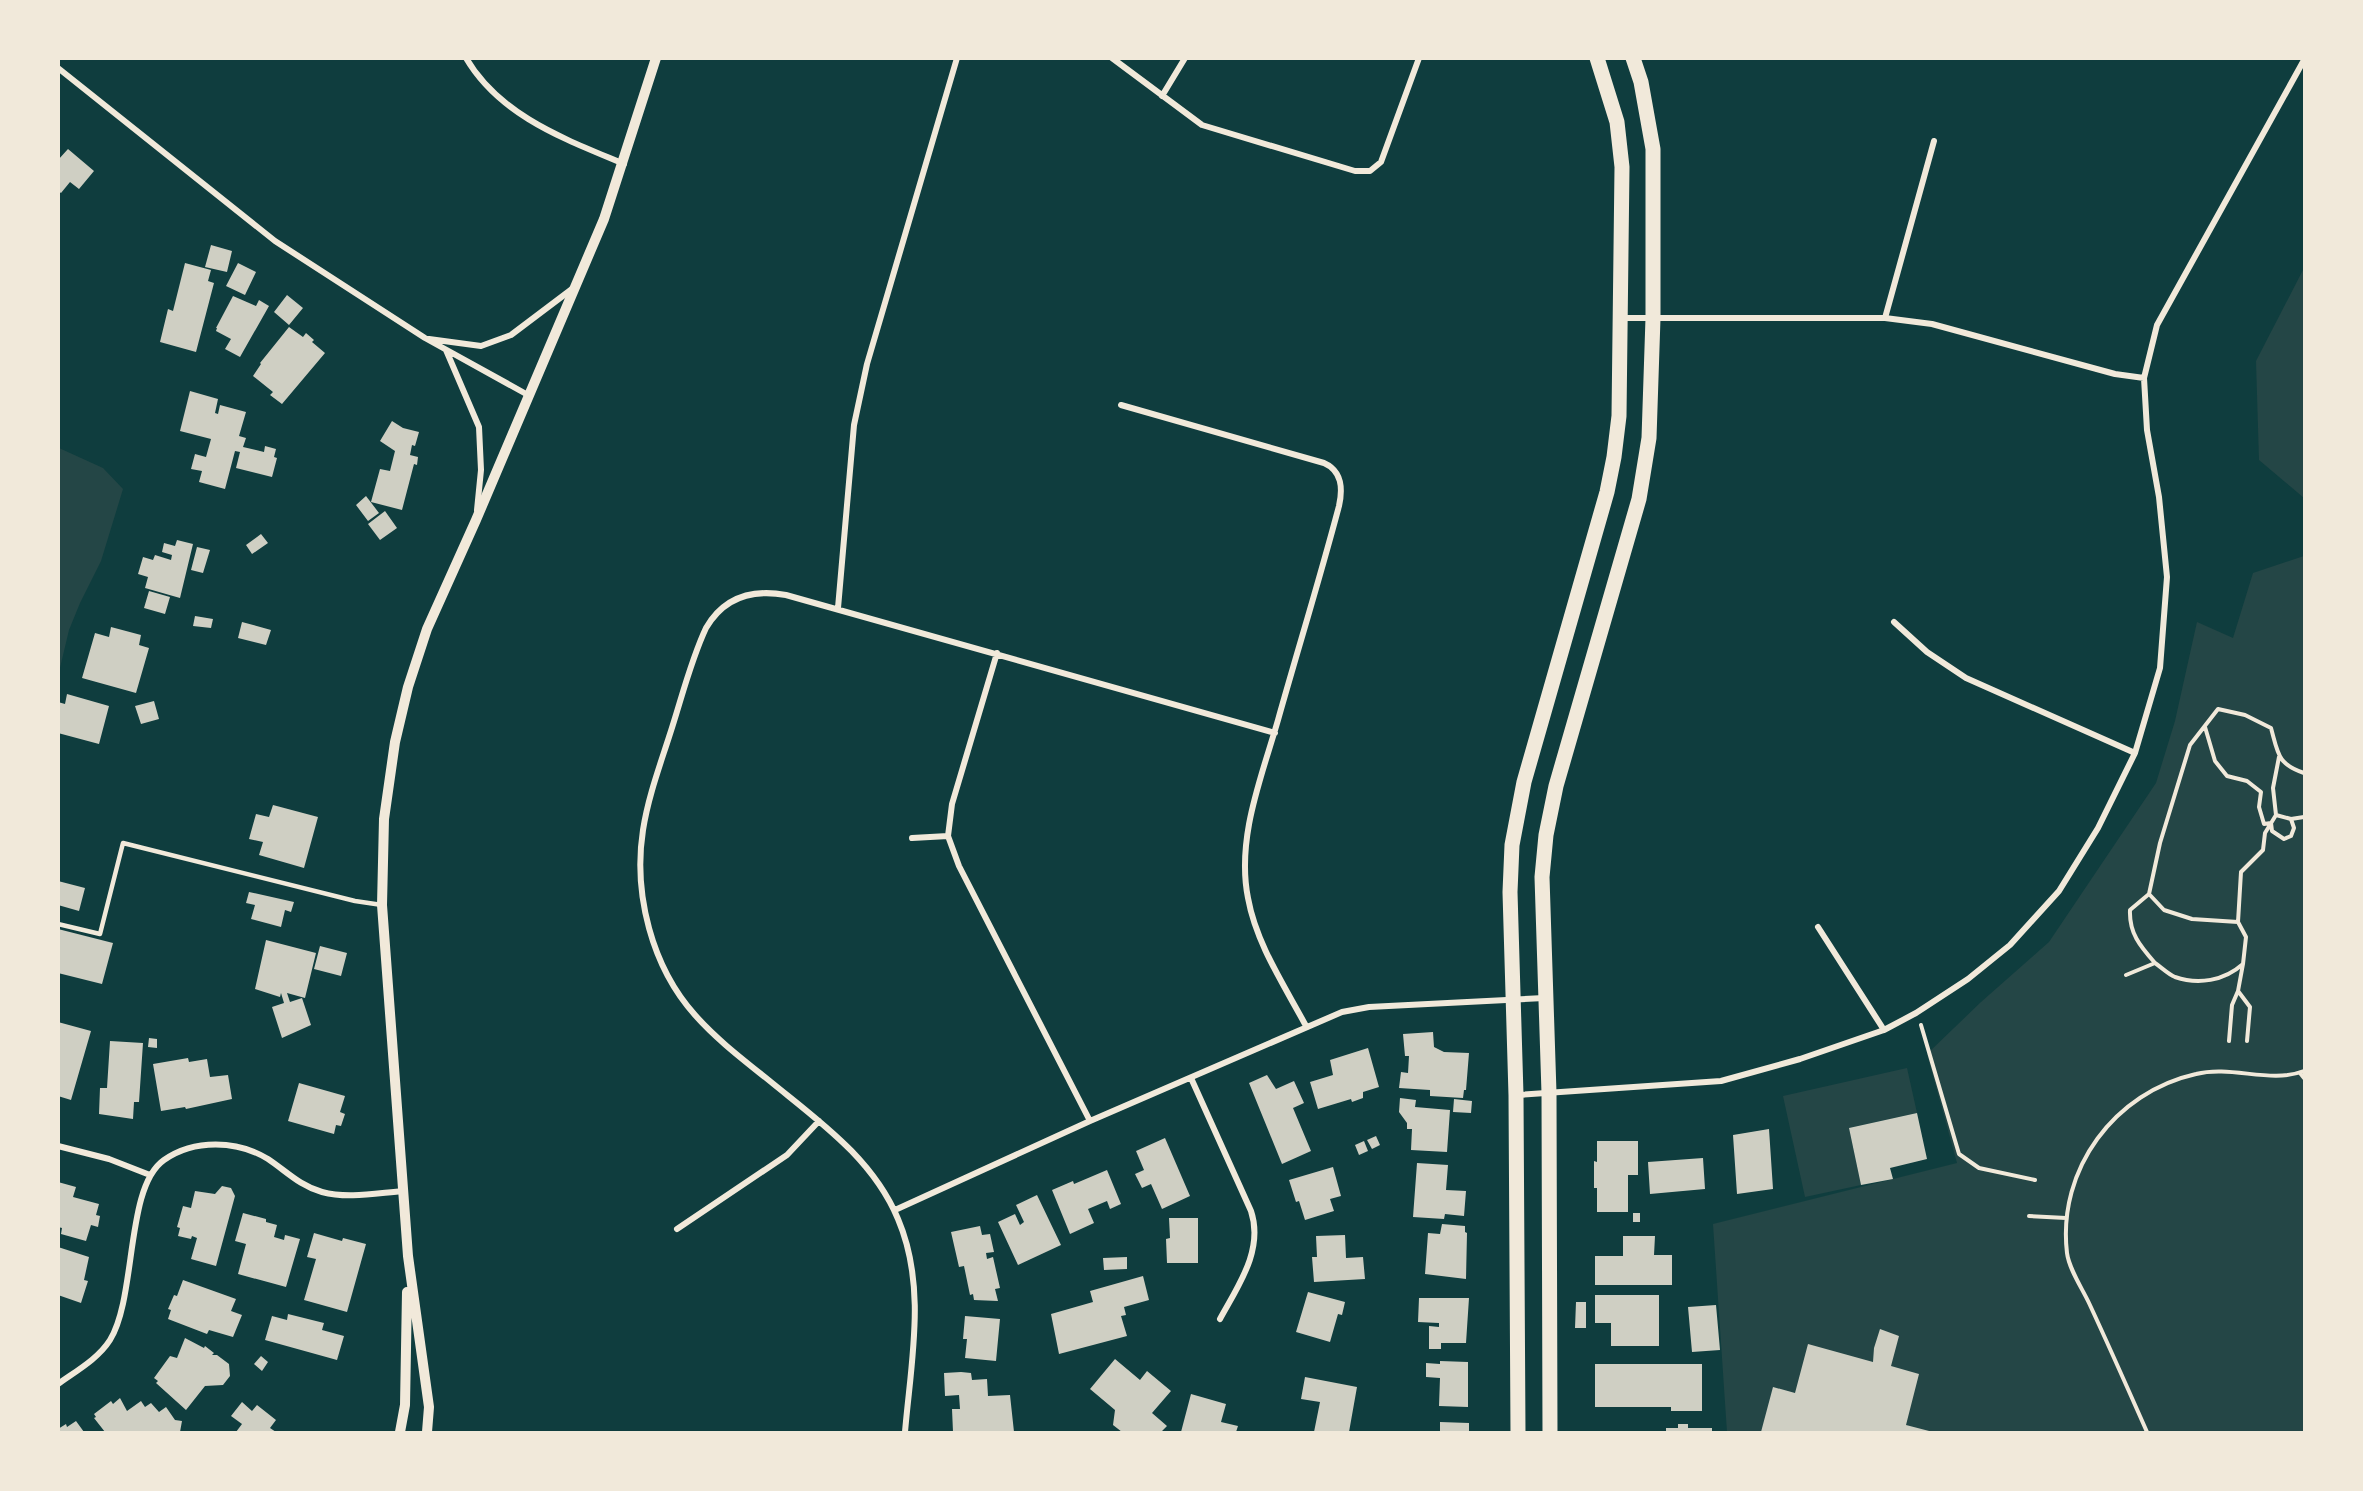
<svg xmlns="http://www.w3.org/2000/svg" width="2363" height="1491" font-family="Signika,sans-serif">
  <style>
    .green { fill: #244646 }
    .building { fill: #cfcfc3 }
    .lines { fill: none; stroke-linecap: round; stroke-linejoin: round }
    .path { stroke: #f1e9da; stroke-width: 4 }
    .service { stroke: #f1e9da; stroke-width: 4.5 }
    .minor { stroke: #f1e9da; stroke-width: 6 }
    .tertiary { stroke: #f1e9da; stroke-width: 10 }
    .primary { stroke: #f1e9da; stroke-width: 15 }
  </style>
  <rect width="100%" height="100%" fill="#0f3d3e"/>
  <path class="green" d="M2304 268V498L2259 460 2256 361Z
    M59 448 103 468 123 489 101 561 80 603 69 630 59 672Z
    M2304 556V1432H1727L1713 1224 1957 1163 1927 1054 1981 1002 2049 942 2156 783 2175 721 2197 622 2233 638 2253 573Z
    M1907 1068 1917 1113 1849 1128 1861 1185 1805 1197 1783 1096Z"/>
  <path class="building" d="M68 149 94 171 79 189 70 182 61 193 58 191V160Z
    M211 245 232 251 227 272 205 267Z
    M185 263 211 270 208 281 214 283 196 352 160 342 168 309 173 311Z
    M238 263 256 272 245 295 226 286Z
    M287 295 303 308 289 325 274 312Z
    M233 296 256 306 259 300 269 306 240 357 225 349 231 339 216 331 217 328H216Z
    M289 327 303 337 306 333 314 340 312 342 325 353 282 404 270 395 273 392 253 376 261 364 260 363Z
    M190 391 218 399 215 413 218 414 220 405 246 412 239 436 246 438 243 447 264 452 265 446 276 449 274 457 277 458 272 477 236 468 240 452 235 451 225 489 199 482 202 471 191 469 195 454 206 457 211 439 180 431Z
    M392 421 403 428 419 432 415 446 412 445 410 455 418 457 417 465 414 464 402 510 371 502 380 469 390 471 395 451 380 441Z
    M366 496 379 513 368 521 356 505Z
    M385 511 397 528 380 540 368 524Z
    M261 534 268 543 252 554 246 545Z
    M177 540 193 544 180 598 145 588 148 577 138 574 143 557 153 560 155 555 171 560 172 555 162 552 164 543 175 546Z
    M197 547 210 550 203 573 191 570Z
    M149 591 170 597 165 614 144 608Z
    M195 616 213 619 211 628 193 626Z
    M242 622 271 630 266 645 238 638Z
    M111 627 141 635 139 645 149 648 136 693 82 678 95 633 109 637Z
    M67 694 109 706 99 744 58 733V702L65 704Z
    M154 701 159 719 141 724 135 706Z
    M273 805 318 817 304 868 259 855 263 842 249 839 256 814 269 817Z
    M58 881 85 888 79 911 58 905Z
    M249 892 294 902 291 912 285 910 281 927 251 919 255 905 246 903Z
    M58 929 113 943 102 984 58 973Z
    M266 940 316 953 305 998 287 993 290 1002 302 998 311 1025 282 1038 272 1007 284 1003 281 993 280 997 255 989Z
    M320 946 347 953 341 976 314 969Z
    M58 1022 91 1031 71 1100 58 1096Z
    M1433 1032 1434 1047 1444 1052 1469 1053 1466 1090H1464L1463 1098 1430 1096V1090L1399 1088 1401 1072 1408 1073 1409 1056H1405L1403 1034Z
    M149 1038 157 1039V1048L148 1047Z
    M110 1041 143 1043 139 1102H134L133 1119 99 1114 100 1088H107Z
    M1368 1048 1379 1087 1363 1092V1098L1352 1102 1351 1099 1318 1109 1310 1082 1333 1075 1330 1060Z
    M188 1058 189 1062 207 1059 210 1077 228 1075 232 1099 186 1109 185 1107 161 1111 153 1064Z
    M1267 1075 1276 1089 1294 1081 1304 1103 1293 1108 1311 1151 1282 1164 1249 1083Z
    M299 1083 345 1096 340 1112 345 1114 341 1126 336 1125 334 1134 288 1121Z
    M1400 1098 1416 1100 1415 1107 1450 1110 1447 1152 1411 1150 1412 1129H1407V1123L1399 1112Z
    M1454 1099 1472 1101 1471 1113 1453 1112Z
    M1917 1113 1927 1159 1890 1168 1893 1179 1861 1185 1849 1128Z
    M1769 1129 1773 1189 1737 1194 1733 1135Z
    M1376 1136 1380 1145 1372 1149 1367 1140Z
    M1165 1138 1190 1196 1162 1209 1151 1184 1142 1188 1135 1174 1144 1170 1136 1151Z
    M1364 1141 1368 1151 1359 1155 1355 1145Z
    M1597 1141H1638V1175H1628V1212H1597V1188H1594V1161L1597 1162Z
    M1703 1158 1705 1189 1650 1194 1648 1162Z
    M1417 1163 1448 1165 1446 1190 1466 1191 1464 1216 1445 1214 1444 1219 1413 1217Z
    M1333 1167 1341 1196 1330 1199 1334 1211 1305 1220 1299 1201 1296 1202 1289 1180Z
    M1107 1170 1121 1204 1110 1209 1107 1201 1088 1209 1094 1223 1070 1234 1052 1190 1073 1181 1074 1184Z
    M58 1182 76 1187 73 1197 99 1204 96 1215 100 1216 98 1227 91 1225 86 1241 61 1234 62 1228 58 1227Z
    M222 1186 231 1188 235 1196 216 1266 191 1259 197 1238 192 1236 191 1239 178 1236 180 1228 177 1227 183 1206 191 1208 195 1191 215 1194Z
    M1037 1195 1061 1245 1018 1265 998 1222 1015 1214 1020 1225 1024 1222 1016 1205Z
    M243 1213 266 1219V1222L277 1225 274 1237 284 1240 285 1235 300 1239 286 1287 238 1274 246 1244 235 1241Z
    M1633 1213H1640V1222H1633Z
    M1169 1218H1198V1263H1167L1166 1239 1170 1238Z
    M1442 1224 1465 1226V1232L1467 1233 1466 1279 1425 1274 1428 1233 1440 1234Z
    M980 1226 982 1235 990 1234 994 1252 986 1253 987 1259 993 1257 1000 1288 995 1289 998 1301 974 1300 973 1294 970 1295 964 1266 959 1267 951 1232Z
    M314 1233 342 1241 343 1238 366 1244 347 1312 304 1300 316 1259 307 1257Z
    M1345 1235 1346 1258 1363 1257 1365 1279 1314 1282 1312 1257H1317L1316 1236Z
    M1623 1236H1655L1654 1255H1672V1285H1595V1256H1623Z
    M58 1247 89 1257 84 1280 88 1281 81 1303 58 1295Z
    M1127 1257V1269L1104 1270 1103 1258Z
    M1143 1276 1149 1300 1124 1307 1126 1315 1121 1316 1127 1336 1059 1354 1051 1314 1093 1302 1090 1291Z
    M183 1280 236 1299 231 1311 242 1315 233 1337 209 1330 207 1334 168 1319 171 1310 168 1309 174 1295 177 1296Z
    M1308 1292 1345 1302 1342 1315 1338 1314 1330 1342 1296 1332Z
    M1595 1295H1659V1346H1611V1323H1595Z
    M1419 1298H1469L1466 1343H1441V1349H1429V1326L1439 1327V1323L1418 1322Z
    M1576 1302H1586V1328H1575Z
    M1716 1305 1720 1350 1692 1352 1688 1307Z
    M288 1314 324 1323 322 1330 344 1336 337 1360 265 1340 272 1316 287 1320Z
    M965 1316 1000 1319 996 1361 965 1358 967 1339H963Z
    M1880 1329 1899 1336 1891 1366 1919 1374 1906 1425 1933 1432H1761L1773 1387 1795 1393 1808 1344 1873 1362 1874 1348Z
    M185 1338 204 1348 205 1346 214 1353 212 1355H217L229 1364 230 1376 223 1385 205 1386 186 1410 156 1383 158 1381 154 1378 170 1356 177 1358Z
    M261 1356 268 1362 262 1371 254 1364Z
    M1115 1359 1140 1380 1147 1371 1171 1391 1152 1413 1167 1426 1161 1432H1122L1113 1425 1115 1410 1090 1389Z
    M1440 1361 1468 1362V1407L1439 1406 1440 1378 1426 1377V1363L1440 1364Z
    M1595 1364H1702V1411H1671V1407H1595Z
    M961 1372 971 1373 972 1380 987 1379 988 1396 1010 1395 1014 1432H953L952 1409H960L959 1395 945 1396 944 1373Z
    M1305 1377 1357 1387 1349 1432H1314L1320 1402 1301 1399Z
    M1191 1394 1226 1404 1221 1422 1238 1426 1236 1432H1181Z
    M120 1398 127 1411 141 1401 145 1407 151 1403 159 1412 166 1407 175 1420 182 1421 180 1432H105L94 1418 96 1417 94 1414 111 1401 113 1404Z
    M242 1402 252 1411 257 1405 276 1420 270 1428 276 1432H236L242 1424 231 1416Z
    M76 1421 84 1432H58V1429L66 1424 67 1427Z
    M1440 1422 1469 1423V1432H1440Z
    M1678 1424H1688V1428H1712V1432H1666V1428H1678Z"/>
  <g class="lines">
    <path class="path" d="M2205 727 2215 761 2227 776 2247 781 2261 792 2259 807 2264 824 2271 823 2272 831 2284 839 2291 836 2294 828 2291 819
      M2279 757 2273 788 2276 815 2291 819 2304 817
      M2149 894 2130 910C2129 933 2140 946 2155 963
      M2238 922 2241 872 2263 850 2265 833 2276 815
      M2243 964 2246 937 2238 922 2192 919 2164 910 2149 894 2160 843 2190 745 2218 709 2245 715 2271 728C2278 753 2277 764 2304 773
      M2126 975 2155 963C2161 967 2168 974 2175 977 2198 985 2224 981 2243 964L2238 991 2232 1005 2229 1041
      M2238 991 2250 1007 2247 1041
      M1921 1025 1959 1154 1979 1168 2035 1180
      M2300 1073 2304 1078
      M2029 1216 2066 1218
      M2147 1432C2128 1389 2109 1346 2089 1303 2082 1288 2069 1269 2067 1253 2057 1169 2115 1092 2196 1074 2232 1065 2270 1084 2304 1071"/>
    <path class="service" d="M58 924 100 934 123 843 355 901 382 905"/>
    <path class="minor" d="M466 58C500 116 565 139 624 164
      M1112 58 1202 125 1355 171H1370L1381 162 1419 58
      M58 68 275 241 425 338 528 395
      M1162 96 1185 58
      M1621 318H1885L1932 324 2115 374 2144 378
      M1885 318 1934 141
      M429 339 481 346 511 335 572 289
      M446 350 479 427 481 470 477 510
      M1121 405 1324 463C1342 471 1343 488 1339 506 1320 578 1298 649 1278 720 1262 776 1236 838 1248 898 1256 943 1284 985 1306 1026
      M838 608 854 425 867 364 957 58
      M1894 622 1927 652 1966 678 2135 753
      M997 653 952 804 948 836 959 866 1090 1121
      M912 838 948 836
      M1818 927 1884 1030
      M1191 1078 1251 1211C1264 1250 1238 1286 1220 1319
      M1517 1095 1721 1081 1800 1059 1884 1030 1916 1013 1968 979 2010 945 2059 891 2098 828 2135 753 2160 668 2167 577 2159 497 2147 430 2144 378 2157 325 2304 60
      M58 1146 109 1159 150 1175
      M895 1210 1090 1121 1342 1012 1369 1007 1544 998
      M677 1229 787 1155 819 1121
      M58 1384C76 1371 98 1359 110 1340 137 1296 125 1187 164 1160 194 1139 237 1140 268 1159 286 1171 300 1186 322 1192 348 1199 377 1193 404 1191
      M905 1432C911 1361 927 1287 898 1219 873 1159 820 1122 771 1082 745 1061 717 1040 695 1015 652 967 633 894 643 830 648 798 659 768 669 737 681 701 690 662 706 628 724 597 753 589 786 595L1275 733"/>
    <path class="tertiary" d="M400 1432 405 1405 407 1292
      M427 1432 429 1407 408 1256 382 905 384 819 395 742 408 687 427 629 476 520 604 219 656 58"/>
    <path class="primary" d="M1518 1432 1516 1095 1510 892 1512 845 1524 782 1607 492 1614 457 1619 416 1622 167 1617 122 1597 58
      M1550 1432 1549 1093 1542 877 1546 835 1556 786 1639 499 1649 438 1653 318V149L1641 82 1633 58"/>
  </g>
  <rect width="2363" height="1491" fill="none" stroke="#f1e9da" stroke-width="120"/>
</svg>
